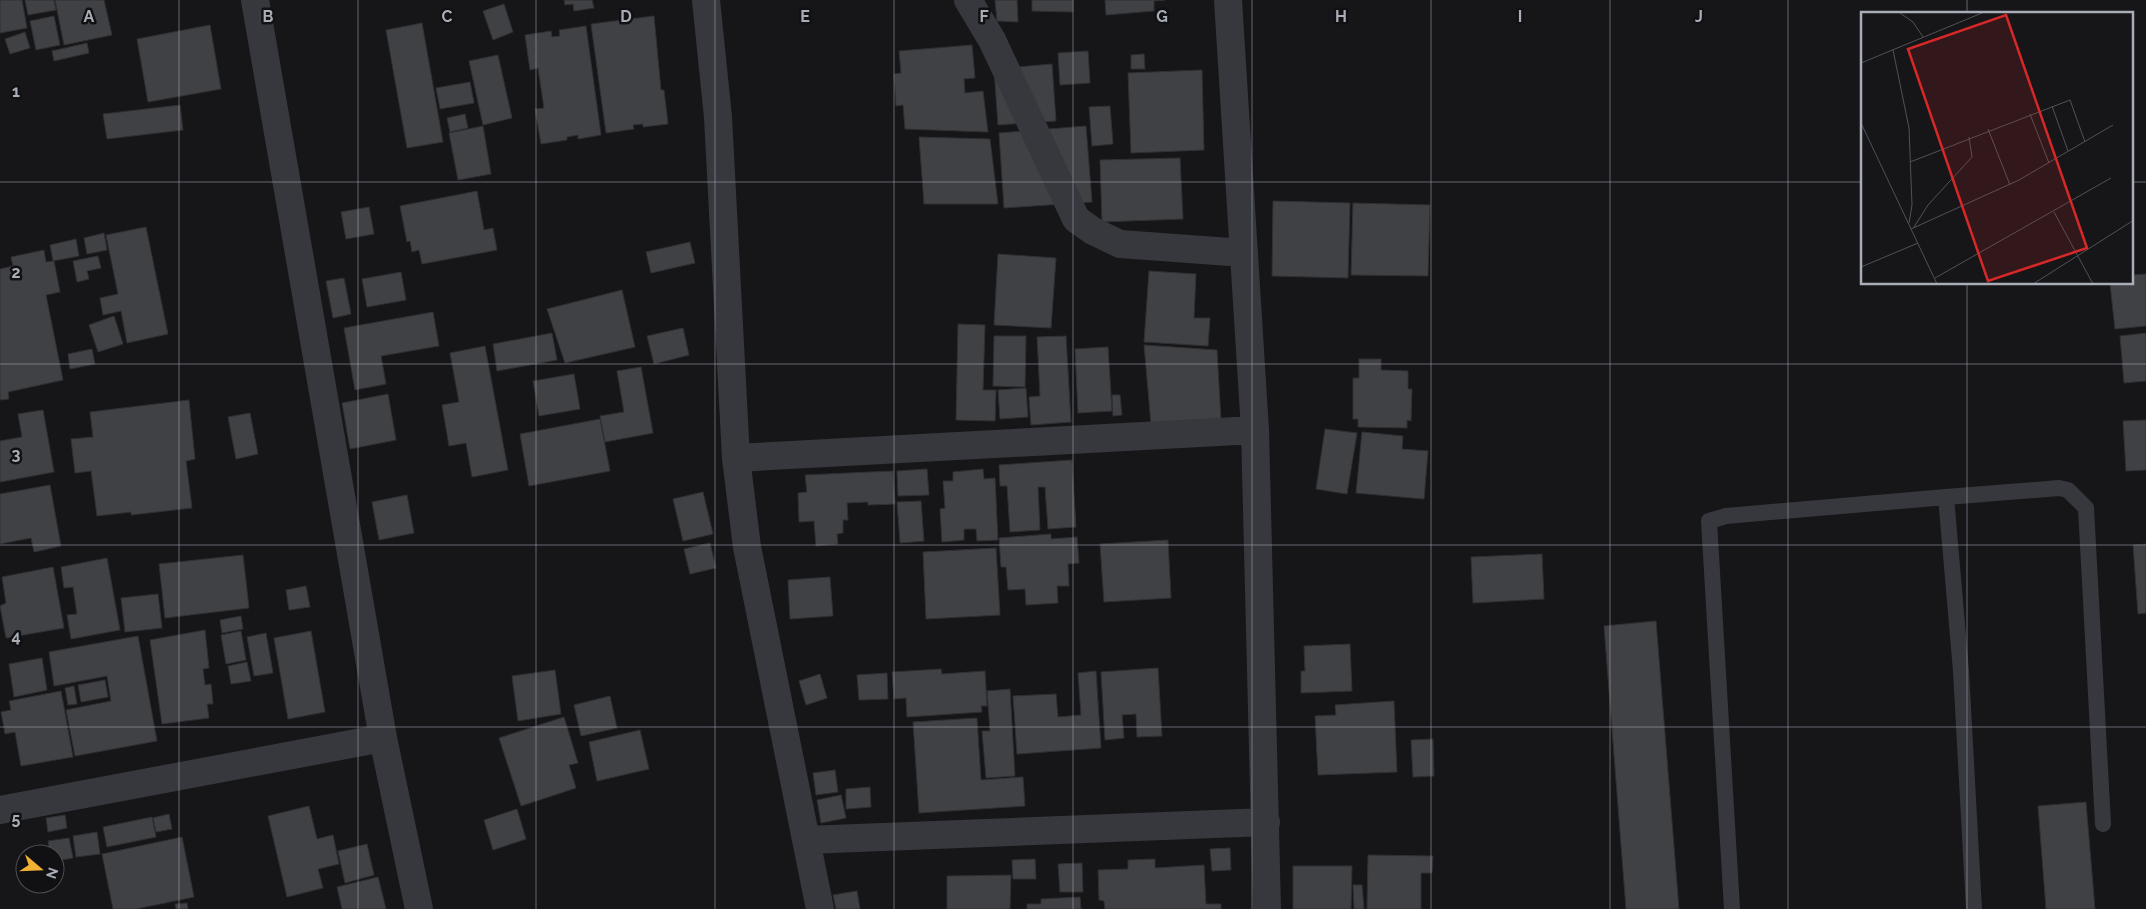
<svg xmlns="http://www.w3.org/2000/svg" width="2146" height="909" font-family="Raleway,sans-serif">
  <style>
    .building { fill: #404145; stroke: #303034 }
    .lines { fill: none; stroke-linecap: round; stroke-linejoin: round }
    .service { stroke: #37383d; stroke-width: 16 }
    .minor { stroke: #37383d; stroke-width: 28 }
    .grid { fill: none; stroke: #a8adb8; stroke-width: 1; stroke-opacity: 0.55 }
    .inset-road { fill: none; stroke: #505258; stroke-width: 1 }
    .view { fill: #d62828; fill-opacity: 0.15; stroke: #d62828; stroke-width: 2.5 }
    .inset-edge { fill: none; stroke: #a8adb8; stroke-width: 2.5 }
    .grid-label { font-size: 16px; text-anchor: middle; font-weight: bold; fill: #a8adb8; stroke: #111113; stroke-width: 5; stroke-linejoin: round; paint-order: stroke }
  </style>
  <rect width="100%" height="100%" fill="#161618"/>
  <path class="building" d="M0 0H22L27 28 0 33Z
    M25 0H54L56 10 28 15Z
    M55 0H104L112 35 64 45Z
    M564 0H592L594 8 574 11 573 4 565 5Z
    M995 0H1017L1018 22 997 21Z
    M1032 0H1073V12L1032 11Z
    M1105 0H1165L1154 1V11L1106 15Z
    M504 4 513 32 493 40 483 11Z
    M54 16 60 45 36 50 30 21Z
    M654 16 661 90H664L668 124 643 127V124L633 125 634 129 606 133 591 24Z
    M422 23 443 142 407 148 386 30Z
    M210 25 221 89 148 102 137 39Z
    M586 26 601 135 578 139V135L567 137V140L541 144 535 109 544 108 538 68 530 70 525 35 551 31 552 37 560 36 559 30Z
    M25 32 30 48 10 54 5 39Z
    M87 43 89 53 54 61 52 51Z
    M972 45 975 78 964 79 965 93 983 91 988 132 905 129 903 105 896 106 894 74 901 73 899 51Z
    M1088 51 1090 83 1060 85 1058 53Z
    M1144 54 1145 69H1131V55Z
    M498 55 512 118 483 125 469 61Z
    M1052 64 1056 121 998 125 994 69Z
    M1202 70 1204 150 1131 153 1128 73Z
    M470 82 474 103 440 109 436 88Z
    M180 105 183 130 107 139 103 114Z
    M1110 106 1113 144 1092 146 1089 107Z
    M465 114 468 128 450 132 447 118Z
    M483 126 491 174 458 180 449 133Z
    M1086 126 1092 202 1004 208 999 133Z
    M919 137 990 139 998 204H924Z
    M1180 158 1183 219 1102 222 1100 160Z
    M477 191 484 230 493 228 497 250 422 264 419 250 412 252 410 241 407 242 400 206Z
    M1273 201 1350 203 1348 278 1272 276Z
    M1353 203 1430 205 1428 276 1351 275Z
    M369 207 374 234 346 239 341 212Z
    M146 227 168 334 127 343 121 311 103 315 100 298 118 294 106 235Z
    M104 233 107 250 87 254 84 238Z
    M76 239 79 256 53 261 50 245Z
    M690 242 695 263 651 273 646 252Z
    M44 250 46 262 54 261 60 292 46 295 63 380 8 392 9 399 0 400V269L13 266 11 257Z
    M998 254 1056 258 1051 328 994 325Z
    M98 256 101 268 87 271 89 279 77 282 73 261Z
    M1149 271 1196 274 1194 318H1210L1208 346 1144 342Z
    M401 272 406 300 367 307 362 279Z
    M2146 274V326L2115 329 2110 284H2132V275Z
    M344 278 351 314 333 318 326 281Z
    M622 290 635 347 565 363 547 309Z
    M433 312 439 346 381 356 386 384 355 390 344 328Z
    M114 316 123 344 98 352 89 325Z
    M958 324 985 325 983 390H996L995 421 956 420Z
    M683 328 689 355 654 364 647 336Z
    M552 333 557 360 497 371 493 344Z
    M2146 333V381L2124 383 2120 336Z
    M994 336H1026L1025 387 993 386Z
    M1066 336 1071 422 1031 425 1029 397 1040 396 1037 337Z
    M1144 345 1217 350 1221 420 1151 424Z
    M485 346 508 470 472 477 466 443 449 446 442 405 459 402 450 353Z
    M1108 347 1112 411 1078 413 1075 349Z
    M92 349 95 364 70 369 68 354Z
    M1359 359H1381V370L1408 371V389H1412L1411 421 1407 420V428L1358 427V419H1353V378H1359Z
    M641 367 653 433 605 442 600 416 624 412 617 371Z
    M574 374 580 409 539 416 533 381Z
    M1026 388 1028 417 1000 419 998 390Z
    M388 394 396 440 350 449 342 403Z
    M1112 395H1120L1122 415 1113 416Z
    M189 400 195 459 186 461 192 508 131 515V512L97 516 91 471 75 473 71 439 93 437 90 412Z
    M43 410 54 472 0 482V441L22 437 18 414Z
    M250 413 258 454 236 459 228 417Z
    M600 419 610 471 529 486 520 434Z
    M2146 420V470L2126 471 2123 421Z
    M1325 429 1357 433 1347 494 1316 489Z
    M1362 432 1403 436 1402 449 1428 451 1424 499 1356 493Z
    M1072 460 1076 527 1048 529 1045 487H1038L1040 530 1010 532 1007 486H1000L999 465Z
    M927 469 929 495 898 496 897 471Z
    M983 469 984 479 995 478 998 540 977 541 976 529H964V540L942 542 940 509 945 508 943 481H953V472Z
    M893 471 895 504 868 505V502L847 503 848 520H843V533L837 534 838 544 816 546 814 521 799 522 798 493 807 492 805 475Z
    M50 485 61 546 34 552 31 538 0 544V494Z
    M703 492 713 534 683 541 673 499Z
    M407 495 414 533 379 540 372 502Z
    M921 501 924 541 900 543 897 502Z
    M1051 534V539L1077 537 1079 563 1068 564 1069 586H1057L1058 603 1026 605 1025 589 1008 590 1006 567H1001L999 538Z
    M1168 540 1171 598 1104 602 1100 544Z
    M710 543 716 568 690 574 684 549Z
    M2146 544V613L2138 614 2133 545Z
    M996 548 1000 615 926 619 923 552Z
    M1542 554 1544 599 1473 603 1471 557Z
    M243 555 249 608 165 618 159 564Z
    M107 558 120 630 71 639 67 615 77 614 73 587 64 588 61 567Z
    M53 567 64 628 6 638 0 606 6 603 2 577Z
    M830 577 833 616 790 619 788 580Z
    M306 586 310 607 289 610 286 590Z
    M158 594 162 628 125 632 121 598Z
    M241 616 243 629 222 633 220 620Z
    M1656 621 1679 909H1626L1604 626Z
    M205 630 209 668 203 669 205 685 211 684 213 704H207L209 718 162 724 150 640Z
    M241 631 246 660 226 664 221 635Z
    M311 631 325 712 288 719 274 638Z
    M266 633 273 673 254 676 247 637Z
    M138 636 157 741 75 756 66 710 111 701 107 676 54 686 49 652Z
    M1350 644 1352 691 1301 693V671H1305L1304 646Z
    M42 658 47 690 14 697 9 664Z
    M247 662 251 681 231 684 228 666Z
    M1158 668 1162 736 1137 737 1136 714 1122 715 1124 738 1105 740 1101 672Z
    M941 669 942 674 985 671 987 706H981L982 712 907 717 906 698 894 699 892 672Z
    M555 670 561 714 518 721 512 676Z
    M1096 671 1101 748 1017 754 1013 696 1056 694 1058 717 1081 715 1078 673Z
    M887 673 888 699 859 700 857 675Z
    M820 674 827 698 806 705 799 681Z
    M105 680 108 697 81 702 78 685Z
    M74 686 77 704 68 705 65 688Z
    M1010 689 1015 776 986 778 982 731H990L987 691Z
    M61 691 73 757 21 766 15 732 5 734 1 712 11 710 9 701Z
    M610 696 617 728 581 736 574 705Z
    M1394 701 1397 772 1318 775 1315 716 1336 715 1335 705Z
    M564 717 578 763 569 765 576 788 521 806 499 738Z
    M977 718 981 780 1023 777 1025 806 919 813 913 722Z
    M640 730 649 769 597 781 589 742Z
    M1433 739 1434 776 1413 777 1411 740Z
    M835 770 838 792 816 795 813 773Z
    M870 787 871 807 846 809V789Z
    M841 795 846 818 821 823 817 800Z
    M2086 802 2095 909H2046L2038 806Z
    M309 806 317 839 333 835 339 864 318 869 323 888 287 897 268 816Z
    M517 809 526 839 493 850 484 820Z
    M169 814 172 829 156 832 153 818Z
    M65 815 67 828 48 832 46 818Z
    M152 817 156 837 107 847 103 827Z
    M97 832 100 854 76 857 73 836Z
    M182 837 194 897 136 909H113L102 854Z
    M69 838 73 858 55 861V854H50L48 841Z
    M367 844 374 875 345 883 338 851Z
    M1230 848 1231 870 1212 871 1210 849Z
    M1368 855 1433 856 1432 873H1421V909H1367Z
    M1035 859 1036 879H1013L1012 860Z
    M1155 859V868L1204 865 1206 904H1221V909H1105L1104 901 1099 900 1098 870 1128 869V860Z
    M1082 863 1083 892H1060L1058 864Z
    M1293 866H1352L1351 909H1293Z
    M1011 875 1010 909H947V876Z
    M378 877 386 909H342L337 887Z
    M1353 885H1362L1364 909H1354Z
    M857 891 860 909H836L833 895Z
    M1080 897 1081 909H1027V904H1041V899Z
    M187 903 188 909H176L175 904Z"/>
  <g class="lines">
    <path class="service" d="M1946 497 2059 488 2068 490 2086 508 2103 824
      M1732 909 1709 521 1726 516 1946 497 1961 671 1974 909"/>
    <path class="minor" d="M255 0 383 738 419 909
      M706 0 718 117 736 458 747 547 820 909
      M968 0 992 40 1076 219 1093 231 1120 244 1244 253
      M1228 0 1255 430 1267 909
      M736 458 1255 430
      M0 810 383 738
      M806 840 1266 822"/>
  </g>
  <path class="grid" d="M179 0V909M358 0V909M536 0V909M715 0V909M894 0V909M1073 0V909M1252 0V909M1431 0V909M1610 0V909M1788 0V909M1967 0V14M0 182H1862M2132 182H2146M1967 284V909M0 364H2146M0 545H2146M0 727H2146"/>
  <g transform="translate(1861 12)">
    <rect width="272" height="272" fill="#161618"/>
    <path class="inset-road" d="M39 1 52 10 62 25M32 38 48 116 51 193 48 211M0 51 121 1M191 94 207 139M169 102 188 151M0 111 76 272M127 117 149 173M49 150 209 88 224 130M193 200 232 272M53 215 67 193 111 145 108 125M50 217 158 168 252 113M0 255 57 231M74 266 250 166M172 272 273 208"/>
    <path class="view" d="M145 3 226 236 127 269 47 37Z"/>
    <rect width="272" height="272" class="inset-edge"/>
  </g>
  <g class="grid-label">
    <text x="89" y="22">A</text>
    <text x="268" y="22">B</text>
    <text x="447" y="22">C</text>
    <text x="626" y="22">D</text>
    <text x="805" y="22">E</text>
    <text x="984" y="22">F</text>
    <text x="1162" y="22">G</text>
    <text x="1341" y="22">H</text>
    <text x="1520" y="22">I</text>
    <text x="1699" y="22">J</text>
    <text x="16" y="97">1</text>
    <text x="16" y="278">2</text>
    <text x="16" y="460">3</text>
    <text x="16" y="642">4</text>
    <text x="16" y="824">5</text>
  </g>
  <g transform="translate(40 869) rotate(109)"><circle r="24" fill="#111113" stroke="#4d4f55"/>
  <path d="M0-4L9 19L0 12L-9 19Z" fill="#f2b134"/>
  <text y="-8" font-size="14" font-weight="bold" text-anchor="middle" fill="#a8adb8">N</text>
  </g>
</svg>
